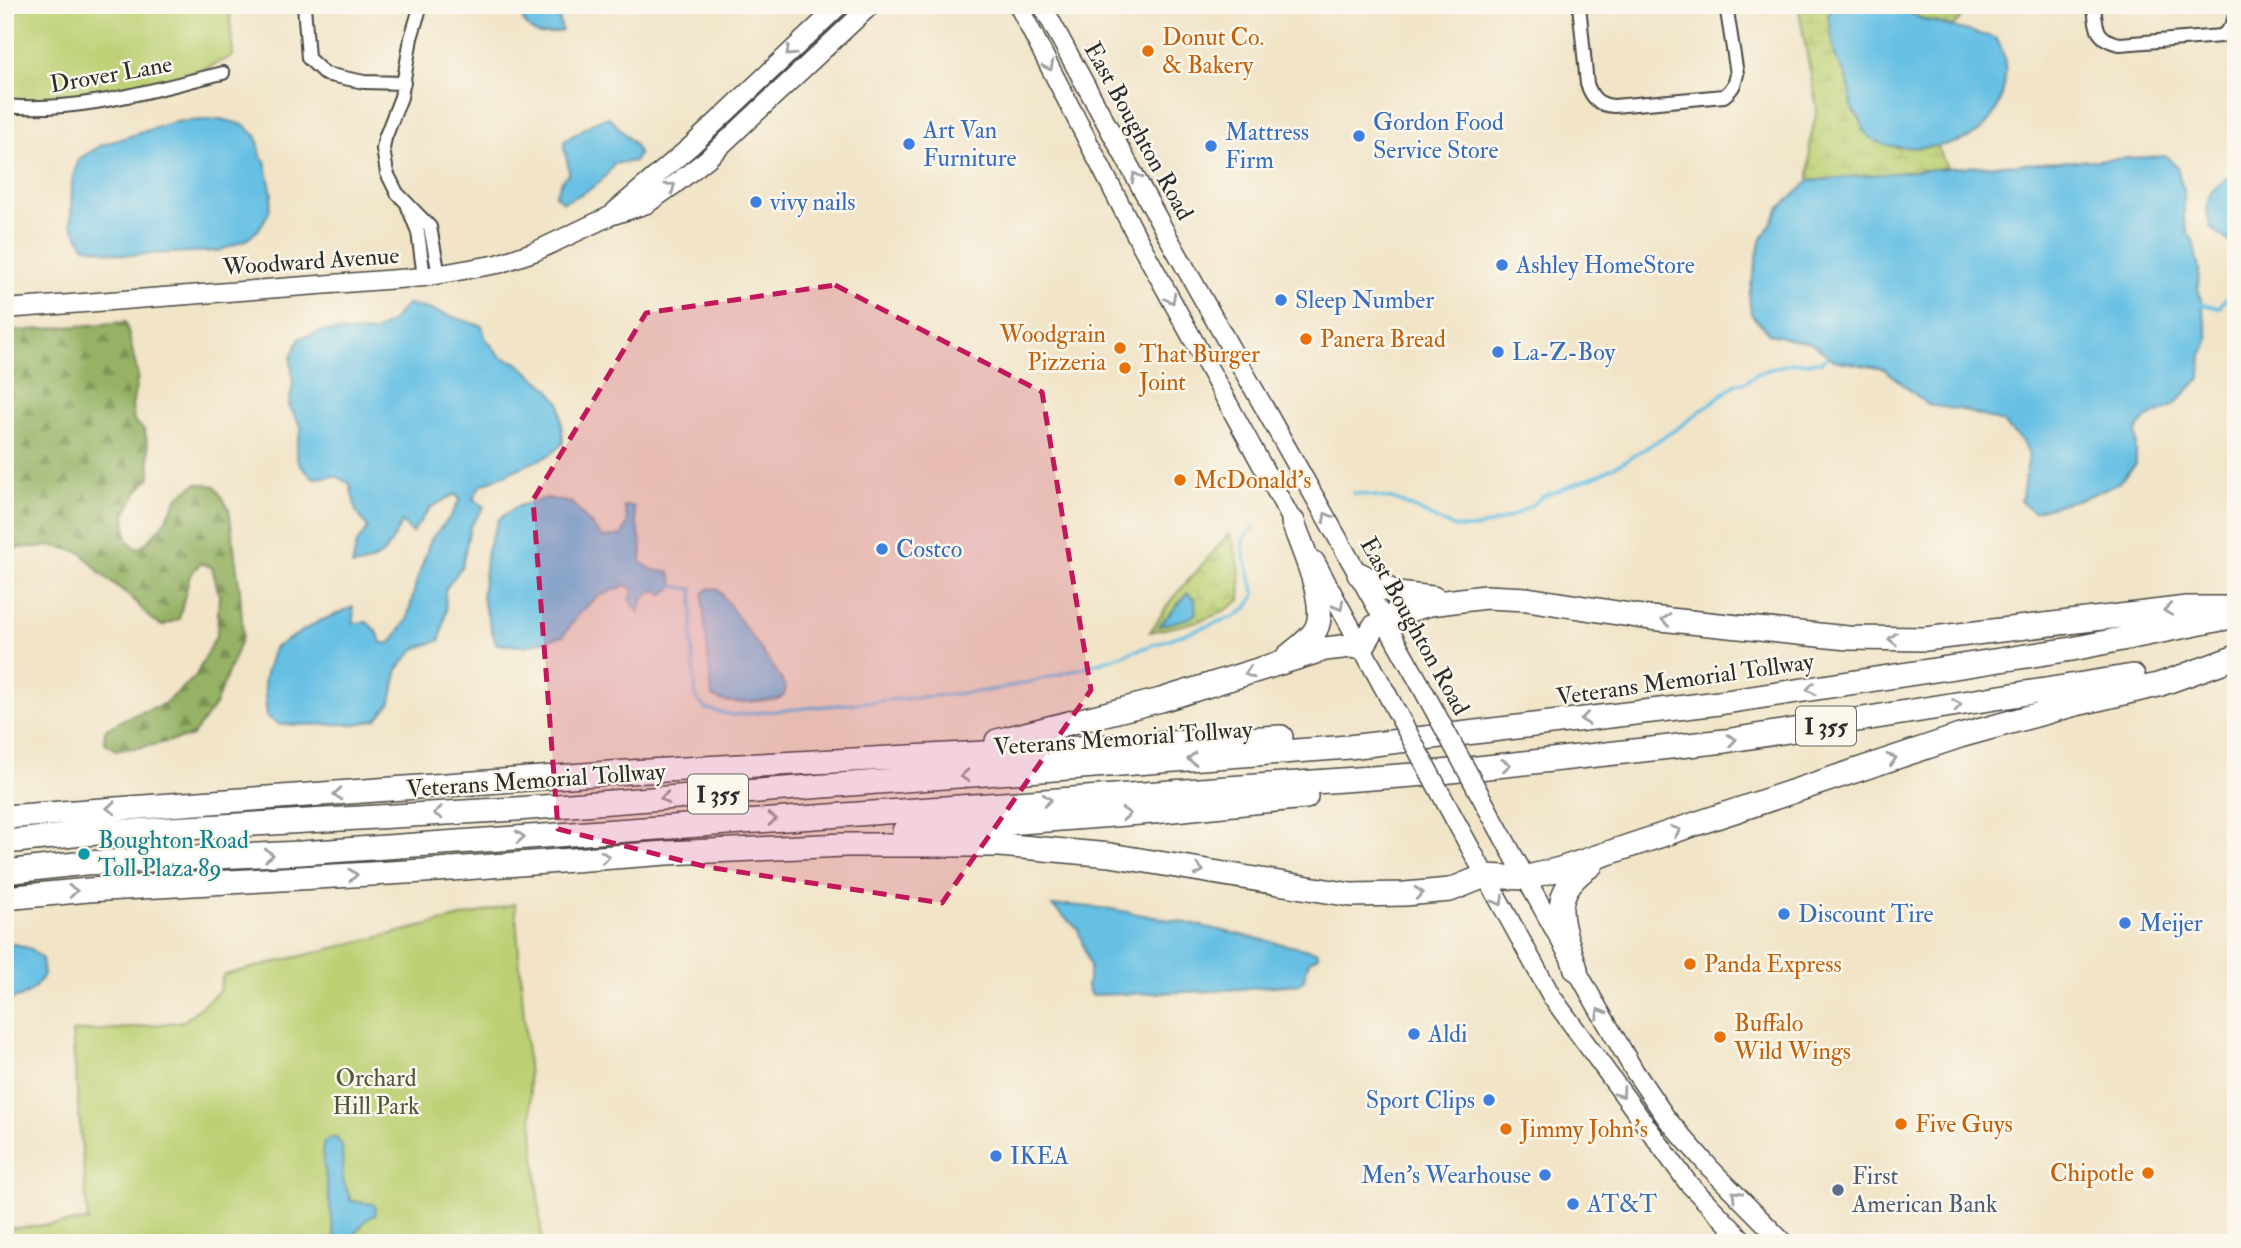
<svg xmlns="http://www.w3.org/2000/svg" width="2241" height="1248" font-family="'IM FELL Double Pica',serif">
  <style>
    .green { fill: #bcd073; stroke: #747e4f; stroke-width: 2 }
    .forest { fill: url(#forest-firs); stroke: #606e48; stroke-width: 2 }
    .wetland { fill: url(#wetland-marsh); stroke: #747e4f; stroke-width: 2 }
    .water { fill: #66c0e4; stroke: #487688; stroke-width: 2 }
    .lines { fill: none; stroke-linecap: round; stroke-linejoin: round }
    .stream { stroke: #66c0e4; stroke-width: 3.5 }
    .street-casing { stroke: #494742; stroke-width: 16 }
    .secondary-casing { stroke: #494742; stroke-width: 21 }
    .highway-casing { stroke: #494742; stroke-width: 26 }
    .street { stroke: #fff; stroke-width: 12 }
    .secondary { stroke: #fff; stroke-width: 18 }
    .highway { stroke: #fff; stroke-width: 23 }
    .secondary-bridge-casing { stroke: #494742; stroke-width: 21; stroke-linecap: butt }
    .secondary-bridge { stroke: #fff; stroke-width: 18 }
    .oneway { stroke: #a0a0a0 }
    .marked { fill: #c2185b; fill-opacity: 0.2; stroke: #c2185b; stroke-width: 5; stroke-dasharray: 14 9; stroke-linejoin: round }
    .food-dot { fill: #e8710a; stroke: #fbf7ec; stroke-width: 2.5 }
    .shop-dot { fill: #3f7fe0; stroke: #fbf7ec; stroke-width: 2.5 }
    .culture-dot { fill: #0f9aa8; stroke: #fbf7ec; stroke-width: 2.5 }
    .service-dot { fill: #5c6f8a; stroke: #fbf7ec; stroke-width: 2.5 }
    .labels { text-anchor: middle; stroke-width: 5; stroke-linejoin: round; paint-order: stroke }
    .shield { fill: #fbf7ec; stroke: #696865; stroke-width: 2 }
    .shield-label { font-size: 23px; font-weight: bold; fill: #2b2b2b }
    .food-label { font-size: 24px; fill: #c56008; stroke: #fbf7ec; text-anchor: start }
    .street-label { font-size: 24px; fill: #2b2b2b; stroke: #fbf7ec }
    .shop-label { font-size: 24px; fill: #366cbe; stroke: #fbf7ec; text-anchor: start }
    .culture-label { font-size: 24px; fill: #0d838f; stroke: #fbf7ec; text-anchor: start }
    .park-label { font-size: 24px; fill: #4f543d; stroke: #fbf7ec }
    .service-label { font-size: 24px; fill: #4e5e75; stroke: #fbf7ec; text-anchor: start }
  </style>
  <defs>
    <pattern id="forest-firs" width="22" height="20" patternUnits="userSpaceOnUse" patternTransform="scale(1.75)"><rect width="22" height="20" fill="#95b265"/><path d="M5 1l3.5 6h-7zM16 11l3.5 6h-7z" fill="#7a9153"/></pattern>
    <pattern id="wetland-marsh" width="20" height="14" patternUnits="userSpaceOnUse" patternTransform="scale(1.75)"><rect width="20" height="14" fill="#bcd073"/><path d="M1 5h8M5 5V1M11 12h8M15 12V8" fill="none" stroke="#a2b364"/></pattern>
  </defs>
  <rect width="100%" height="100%" fill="#fbf7ec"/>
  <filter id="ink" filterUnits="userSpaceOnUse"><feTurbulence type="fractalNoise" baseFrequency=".0143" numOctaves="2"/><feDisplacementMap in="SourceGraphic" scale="14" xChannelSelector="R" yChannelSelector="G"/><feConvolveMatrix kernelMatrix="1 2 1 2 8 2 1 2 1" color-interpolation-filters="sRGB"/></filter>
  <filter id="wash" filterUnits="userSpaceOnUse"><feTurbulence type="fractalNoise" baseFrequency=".00686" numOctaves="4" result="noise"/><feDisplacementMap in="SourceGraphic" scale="28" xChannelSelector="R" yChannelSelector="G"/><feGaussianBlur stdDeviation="1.57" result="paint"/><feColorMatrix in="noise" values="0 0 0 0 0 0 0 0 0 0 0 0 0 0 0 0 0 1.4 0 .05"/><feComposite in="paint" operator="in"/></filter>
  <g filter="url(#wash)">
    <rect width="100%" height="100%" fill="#f1e4c7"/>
    <path class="green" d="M5 5H229L233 56 207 68 83 99 5 100Z
      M515 904 542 1243H5V1229L88 1221 72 1032 131 1028 184 1021 219 991 223 975Z"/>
    <path class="forest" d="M126 322 138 376 132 406 134 421 144 430 149 448 150 477 137 492 125 515 127 540 137 549 148 541 166 520 178 497 197 483 215 486 229 509 240 591 243 635 215 705 192 736 144 747 116 750 104 742 105 730 128 717 164 704 195 677 217 634 219 595 212 567 200 563 190 575 179 619 162 626 151 619 131 597 100 573 82 553 57 546 14 548 5 551V332Z"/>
    <path class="wetland" d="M1798 5H1833L1828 16 1833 35 1836 57 1844 72 1852 96 1853 111 1861 120 1863 131C1892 153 1903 147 1937 145L1947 168 1809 181 1810 142 1817 109Z
      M1896 5H1959L1960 19 1953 26C1933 22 1913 18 1896 5Z
      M1229 534C1240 555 1242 576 1240 600 1215 621 1181 625 1150 632L1171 600Z"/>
    <path class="water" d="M528 5H556L562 31C543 35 534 39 523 20Z
      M1833 5H1896L1922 19 1996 38C2017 69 2001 125 1966 139 1942 149 1880 155 1864 131 1863 130 1861 122 1861 121 1859 116 1854 113 1852 108 1850 102 1852 98 1851 92 1849 86 1847 78 1844 72 1842 67 1838 63 1836 58 1832 47 1832 29 1828 16Z
      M609 117 634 144 639 153 635 161 613 164C605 184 582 195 563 202L555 195 563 179 569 173C569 161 563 153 564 141L598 120Z
      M221 119 244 125 257 137 261 156 265 161 272 194 269 212 259 229 248 239 219 251 123 255 84 246 71 224 72 180 79 159 102 145 174 122Z
      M2166 156 2177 167 2184 194V218L2188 233 2193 240 2199 270 2198 287 2209 339 2202 356 2200 378 2174 405 2146 419 2140 425 2136 433V464L2117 484 2083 498 2033 512 2021 502 2029 455 2023 442 2002 422 1963 410 1928 405 1884 369 1834 360 1813 344 1770 334 1758 322 1751 314 1749 296 1760 242 1780 208 1809 181 1947 168Z
      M2236 169V242L2231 243 2211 228C2199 191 2215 191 2236 169Z
      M407 304C433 309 457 319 482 326L486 339 501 357 516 362 548 388 560 403 563 443 550 455 481 485 473 498 484 507 470 527 462 566 445 590 446 612 440 640 415 649 398 668 391 702 377 719 358 724 280 725 267 717 264 680 274 648 318 622 353 607 354 623 367 622 378 633 381 643H391L407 620 416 583 431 539 451 516 460 499 455 494 430 508 412 533 402 522C388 548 385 561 352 566L357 543 368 528 356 511 350 484 336 476 314 478C292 462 293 452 302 428L289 406 293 383 291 357 300 338 322 331 373 333 391 322Z
      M546 498 572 503 603 538 622 535 628 522 624 506H633L642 547 641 562 653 570 670 572 674 586 663 594 655 590 643 599 639 612 630 601 633 590 626 585 595 598 578 615 563 636 524 646 496 644 482 598 487 550 499 519 516 507Z
      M710 588 718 589 778 674 786 688 784 695 778 699C758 700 729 708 712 696L703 607V593Z
      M1188 593 1195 600 1196 613 1190 618 1159 626Z
      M1069 905 1111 909 1192 924 1318 952V956L1309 961 1304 979 1299 984 1214 991 1091 995 1087 987 1090 967 1078 929 1052 906Z
      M15 944 31 949 42 959 44 975C32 993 27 997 5 1000V945Z
      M331 1138H336L342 1145 343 1179 351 1201 373 1204 376 1208 375 1215C356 1221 357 1248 335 1241L322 1151 324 1142Z"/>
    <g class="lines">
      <path class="stream" d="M2201 304 2219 308 2225 299
        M1353 493C1365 495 1379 496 1391 499 1414 505 1434 521 1456 527 1480 533 1525 513 1542 497L1600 474 1625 461 1678 428 1736 384 1746 382 1758 373 1777 367 1792 363 1821 362 1828 357
        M672 586 693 589 692 643 696 698 706 709 733 715 985 691C1071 677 1153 644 1236 616L1247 608 1255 595 1242 547 1244 539 1254 527"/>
    </g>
  </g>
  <g filter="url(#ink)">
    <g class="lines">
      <g class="street-casing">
        <path id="street" d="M304 5 308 58 325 74 364 82 404 83
          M421 5 411 38 401 97 385 138 383 149 387 173 397 193 430 227 439 275
          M1579 5 1587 84C1592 98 1598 105 1614 106L1724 96C1733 89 1735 84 1737 74L1726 5
          M2094 5C2096 27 2096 40 2120 44L2221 36C2233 28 2236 20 2235 5
          M5 106C80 113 151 90 223 73
          M408 207 418 232 424 277"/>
      </g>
      <g class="secondary-casing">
        <path id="secondary" d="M1018 5 1138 239 1299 533
          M1042 5 1168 237 1420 684
          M615 211 691 146 840 5
          M5 309 424 277 498 264 536 251 610 216 647 204 674 185 707 159 871 5
          M1315 561 1387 694
          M1492 817 1595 1003 1635 1072 1667 1119 1710 1168 1784 1243
          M1455 820 1552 997 1688 1183 1746 1243"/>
      </g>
      <g class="highway-casing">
        <path id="highway" d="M1359 574 1397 594 1433 598
          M1288 656C1297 649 1310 640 1316 629 1329 604 1302 549 1293 522
          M997 741 1161 700 1325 649 1351 646 1362 648 1374 627 1395 614 1430 604 1485 597 1527 599 1650 618 1848 638 1925 639 2187 608H2226
          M5 817 610 773 1281 737
          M904 831 1153 812 1306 797
          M5 842 83 834 516 809 1349 747 1719 703 2072 649 2236 616
          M5 872 85 863 301 853 1414 775 1725 741 2133 676
          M5 898 88 890 424 871 667 853 845 845H1000L1110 855 1351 895 1405 894 1450 890 1485 876 1524 878 1560 869 1960 736 2076 704 2158 685 2236 657
          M1576 969C1563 926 1544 895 1591 865"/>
      </g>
      <use href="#street" class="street"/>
      <use href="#secondary" class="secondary"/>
      <use href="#highway" class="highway"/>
      <g class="secondary-bridge-casing">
        <path id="secondary-bridge" d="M1420 684 1492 817
          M1387 694 1455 820"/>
      </g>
      <use href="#secondary-bridge" class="secondary-bridge"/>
    </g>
    <defs><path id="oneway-chevron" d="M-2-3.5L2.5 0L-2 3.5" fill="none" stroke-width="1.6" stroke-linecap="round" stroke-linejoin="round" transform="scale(1.75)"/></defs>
    <g class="oneway">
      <use href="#oneway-chevron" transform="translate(790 52) rotate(137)"/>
      <use href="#oneway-chevron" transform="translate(1049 66) rotate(63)"/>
      <use href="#oneway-chevron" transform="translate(1136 177) rotate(-118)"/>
      <use href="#oneway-chevron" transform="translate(671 187) rotate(-36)"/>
      <use href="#oneway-chevron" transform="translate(1171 299) rotate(62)"/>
      <use href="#oneway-chevron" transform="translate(1327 517) rotate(-119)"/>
      <use href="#oneway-chevron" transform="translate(1339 606) rotate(61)"/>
      <use href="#oneway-chevron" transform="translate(2168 610) rotate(173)"/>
      <use href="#oneway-chevron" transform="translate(1666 620) rotate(-173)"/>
      <use href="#oneway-chevron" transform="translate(1893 639) rotate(-179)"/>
      <use href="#oneway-chevron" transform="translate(1249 673) rotate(163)"/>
      <use href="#oneway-chevron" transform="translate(1811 689) rotate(171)"/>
      <use href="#oneway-chevron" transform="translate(1957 705) rotate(-9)"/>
      <use href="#oneway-chevron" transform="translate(1585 719) rotate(173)"/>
      <use href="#oneway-chevron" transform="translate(1732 740) rotate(-8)"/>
      <use href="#oneway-chevron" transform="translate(1192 759) rotate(176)"/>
      <use href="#oneway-chevron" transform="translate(1892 759) rotate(-18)"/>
      <use href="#oneway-chevron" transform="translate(1506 765) rotate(-6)"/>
      <use href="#oneway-chevron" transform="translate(965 776) rotate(176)"/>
      <use href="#oneway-chevron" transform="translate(338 794) rotate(176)"/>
      <use href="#oneway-chevron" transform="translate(665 798) rotate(176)"/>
      <use href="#oneway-chevron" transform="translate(1047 800) rotate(-4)"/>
      <use href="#oneway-chevron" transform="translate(111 808) rotate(176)"/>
      <use href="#oneway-chevron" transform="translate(438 813) rotate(177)"/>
      <use href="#oneway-chevron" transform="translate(1126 814) rotate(-4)"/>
      <use href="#oneway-chevron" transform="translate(772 819) rotate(-4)"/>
      <use href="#oneway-chevron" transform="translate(1676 831) rotate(-18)"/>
      <use href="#oneway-chevron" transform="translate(520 837) rotate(-4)"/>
      <use href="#oneway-chevron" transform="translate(269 855) rotate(-2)"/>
      <use href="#oneway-chevron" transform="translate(605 857) rotate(-4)"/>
      <use href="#oneway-chevron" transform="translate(1199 870) rotate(10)"/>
      <use href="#oneway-chevron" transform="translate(353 875) rotate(-3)"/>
      <use href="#oneway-chevron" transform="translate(73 891) rotate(-5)"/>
      <use href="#oneway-chevron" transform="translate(1419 893) rotate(-5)"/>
      <use href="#oneway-chevron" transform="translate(1499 901) rotate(61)"/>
      <use href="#oneway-chevron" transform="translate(1600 1013) rotate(-121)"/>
      <use href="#oneway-chevron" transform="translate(1621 1093) rotate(54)"/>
      <use href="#oneway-chevron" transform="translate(1736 1195) rotate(-135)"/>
    </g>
  </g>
  <path class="marked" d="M835 285 1042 392 1091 690 942 903 707 867 558 829 533 500 646 313Z"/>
  <g class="food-dot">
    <circle cx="1148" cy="51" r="7"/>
    <circle cx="1306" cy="339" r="7"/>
    <circle cx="1120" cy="348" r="7"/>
    <circle cx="1125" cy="368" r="7"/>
    <circle cx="1180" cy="480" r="7"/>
    <circle cx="1690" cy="964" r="7"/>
    <circle cx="1720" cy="1037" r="7"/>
    <circle cx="1901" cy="1124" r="7"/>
    <circle cx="1506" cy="1129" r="7"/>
    <circle cx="2148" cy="1173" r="7"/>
  </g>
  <g class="shop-dot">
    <circle cx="1359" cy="136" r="7"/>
    <circle cx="909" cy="144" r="7"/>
    <circle cx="1211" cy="146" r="7"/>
    <circle cx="756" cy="202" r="7"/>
    <circle cx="1502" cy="265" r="7"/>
    <circle cx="1281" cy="300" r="7"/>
    <circle cx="1498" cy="352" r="7"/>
    <circle cx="882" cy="549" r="7"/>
    <circle cx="1784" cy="914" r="7"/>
    <circle cx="2125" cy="923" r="7"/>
    <circle cx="1414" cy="1034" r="7"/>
    <circle cx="1489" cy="1100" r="7"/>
    <circle cx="996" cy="1156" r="7"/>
    <circle cx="1545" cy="1175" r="7"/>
    <circle cx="1573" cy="1204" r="7"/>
  </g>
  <circle class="culture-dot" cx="84" cy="854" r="7"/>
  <circle class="service-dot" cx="1838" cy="1190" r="7"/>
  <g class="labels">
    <g class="shield">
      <rect x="1796" y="706.5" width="60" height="39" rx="5"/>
      <rect x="688" y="774.5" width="60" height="39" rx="5"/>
    </g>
    <g class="shield-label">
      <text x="1826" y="734">I 355</text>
      <text x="718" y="802">I 355</text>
    </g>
    <g class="food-label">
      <text x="1162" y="45">Donut Co.<tspan x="1162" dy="28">&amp; Bakery</tspan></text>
      <text x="1106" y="342" text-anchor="end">Woodgrain<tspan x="1106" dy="28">Pizzeria</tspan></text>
      <text x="1320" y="347">Panera Bread</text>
      <text x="1139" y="362">That Burger<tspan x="1139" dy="28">Joint</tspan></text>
      <text x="1194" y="488">McDonald's</text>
      <text x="1704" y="972">Panda Express</text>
      <text x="1734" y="1031">Buffalo<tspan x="1734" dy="28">Wild Wings</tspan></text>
      <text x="1915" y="1132">Five Guys</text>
      <text x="1520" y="1137">Jimmy John's</text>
      <text x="2134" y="1181" text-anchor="end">Chipotle</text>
    </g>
    <g class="street-label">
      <text transform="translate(111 74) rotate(-10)" y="8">Drover Lane</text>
      <text transform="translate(1139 131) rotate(61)" y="8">East Boughton Road</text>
      <text transform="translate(311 261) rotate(-4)" y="8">Woodward Avenue</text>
      <text transform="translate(1415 626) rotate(61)" y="8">East Boughton Road</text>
      <text transform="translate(1685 679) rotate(-8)" y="8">Veterans Memorial Tollway</text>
      <text transform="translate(1123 738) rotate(-4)" y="8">Veterans Memorial Tollway</text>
      <text transform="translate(536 780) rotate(-4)" y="8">Veterans Memorial Tollway</text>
    </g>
    <g class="shop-label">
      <text x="1373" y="130">Gordon Food<tspan x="1373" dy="28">Service Store</tspan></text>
      <text x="923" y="138">Art Van<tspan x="923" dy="28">Furniture</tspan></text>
      <text x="1225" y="140">Mattress<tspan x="1225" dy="28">Firm</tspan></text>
      <text x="770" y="210">vivy nails</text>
      <text x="1516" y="273">Ashley HomeStore</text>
      <text x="1295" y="308">Sleep Number</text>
      <text x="1512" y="360">La-Z-Boy</text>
      <text x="896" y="557">Costco</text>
      <text x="1798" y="922">Discount Tire</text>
      <text x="2139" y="931">Meijer</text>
      <text x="1428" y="1042">Aldi</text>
      <text x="1475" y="1108" text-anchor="end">Sport Clips</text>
      <text x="1010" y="1164">IKEA</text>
      <text x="1531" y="1183" text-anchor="end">Men's Wearhouse</text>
      <text x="1587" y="1212">AT&amp;T</text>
    </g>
    <g class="culture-label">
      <text x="98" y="848">Boughton Road<tspan x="98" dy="28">Toll Plaza 89</tspan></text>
    </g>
    <g class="park-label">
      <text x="376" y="1086">Orchard<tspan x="376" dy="28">Hill Park</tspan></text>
    </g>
    <g class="service-label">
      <text x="1852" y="1184">First<tspan x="1852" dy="28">American Bank</tspan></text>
    </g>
  </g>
  <rect width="2241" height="1248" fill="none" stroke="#fbf7ec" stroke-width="28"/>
</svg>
